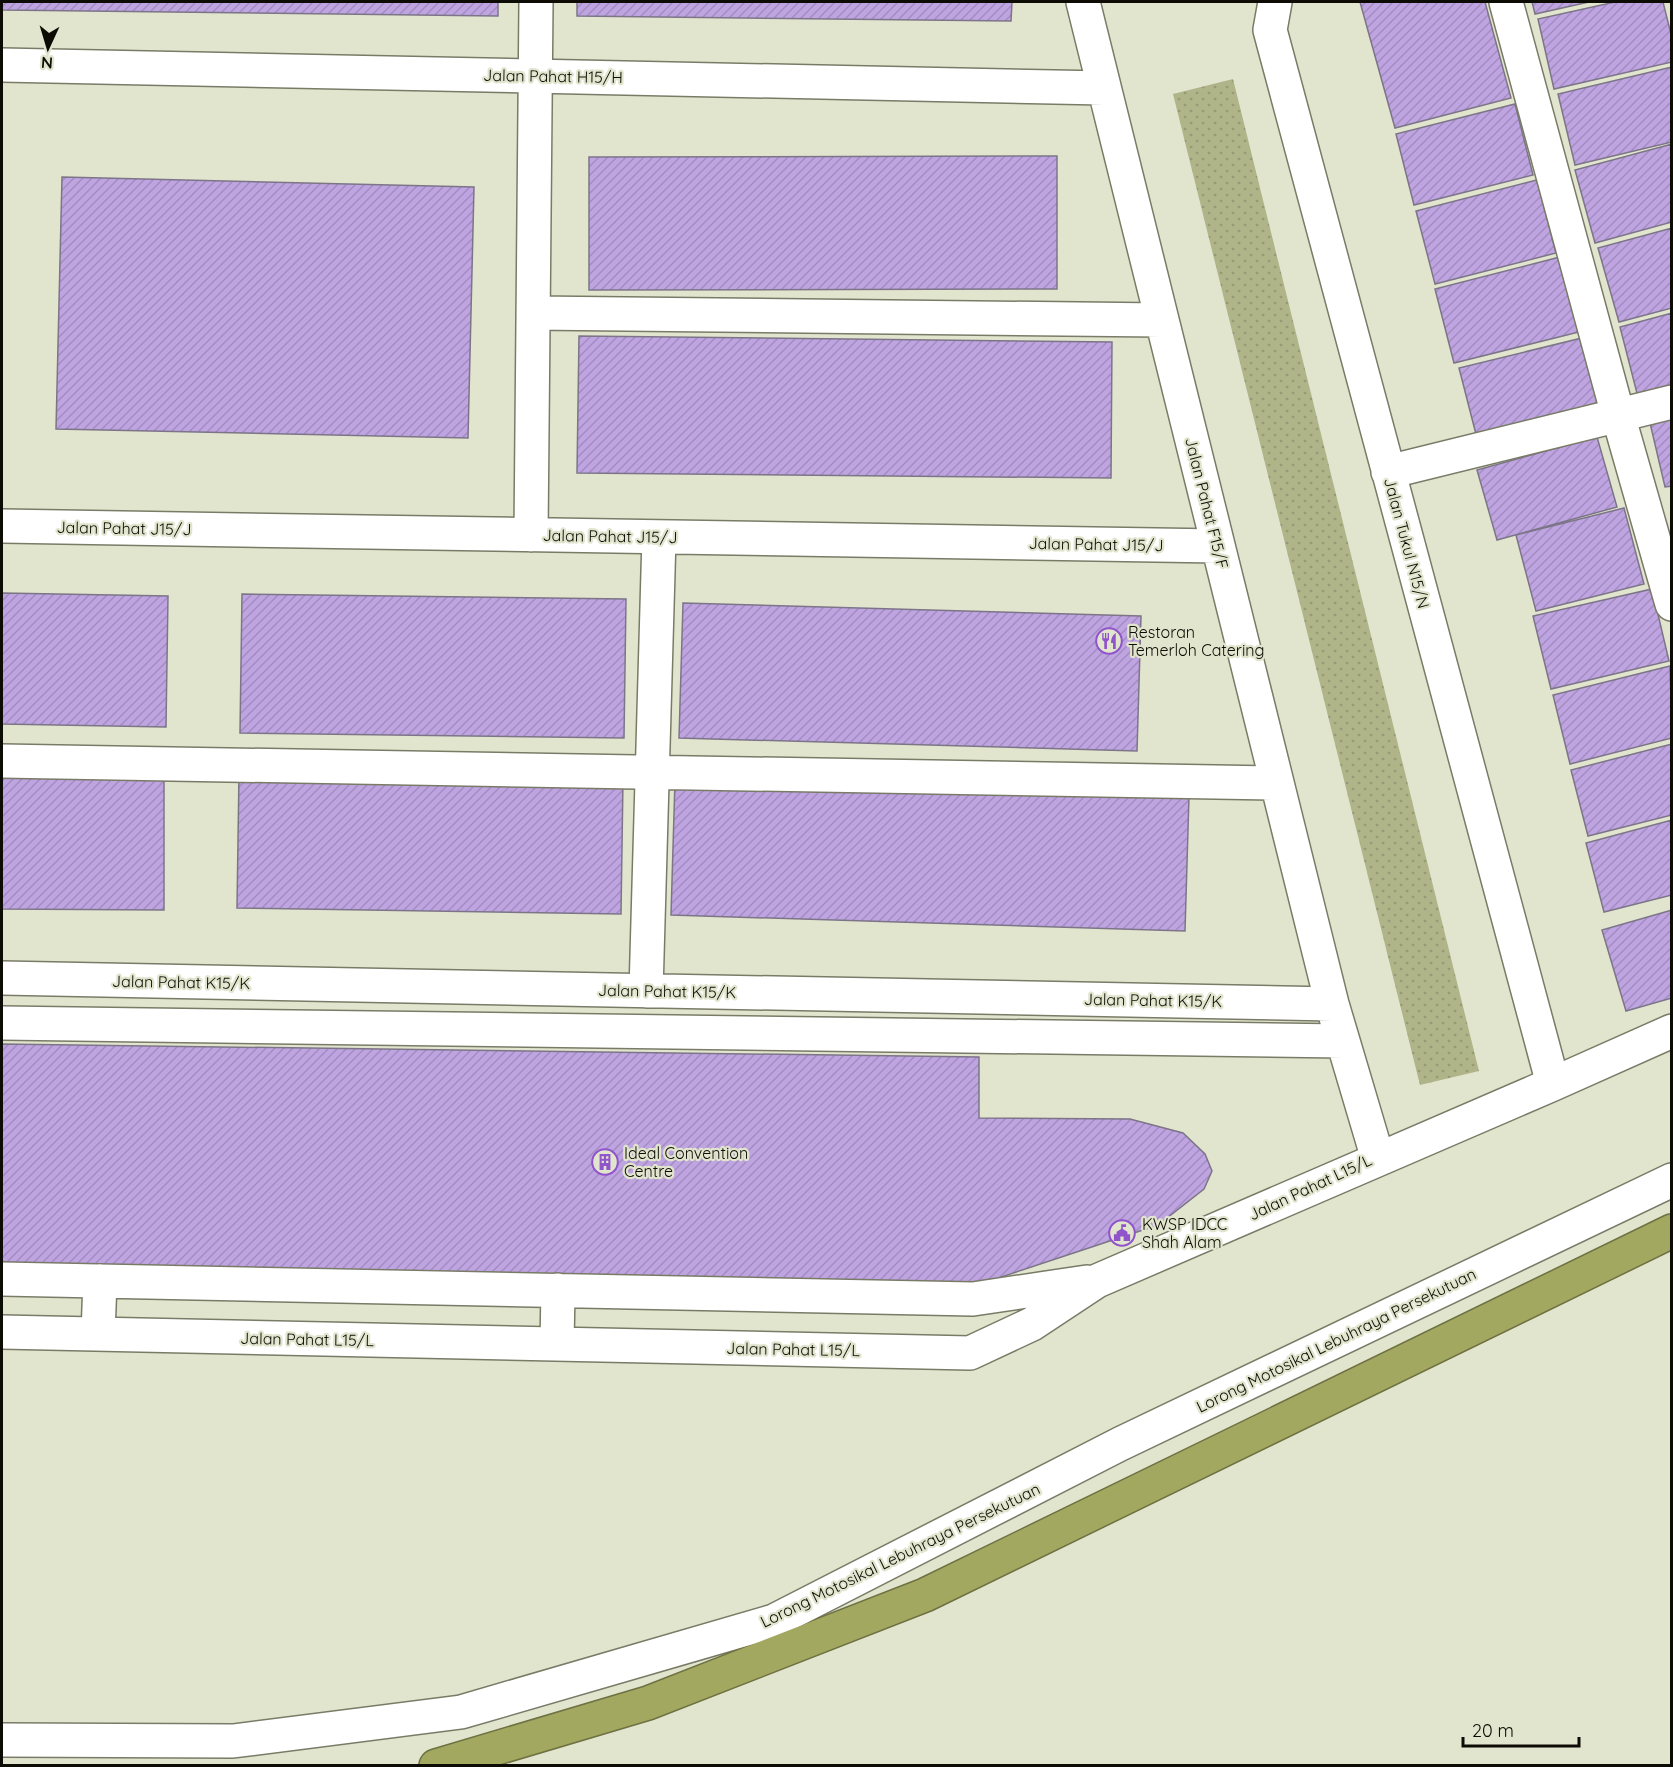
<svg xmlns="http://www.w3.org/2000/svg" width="1673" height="1767" font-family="Quicksand,sans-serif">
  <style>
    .grass { fill: url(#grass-dots) }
    .building { fill: url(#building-hatch); stroke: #7c7588; stroke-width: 1.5 }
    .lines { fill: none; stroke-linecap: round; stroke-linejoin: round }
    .minor-casing { stroke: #797b67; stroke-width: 36 }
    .highway-casing { stroke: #6e7141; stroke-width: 36 }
    .minor { stroke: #fff; stroke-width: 33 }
    .highway { stroke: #a3a861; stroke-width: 33 }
    .labels { text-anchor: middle; stroke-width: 4.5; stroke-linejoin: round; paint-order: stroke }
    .street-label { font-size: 16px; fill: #0c0c05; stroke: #e2e5ce }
    .poi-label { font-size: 16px; fill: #0c0c05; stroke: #e2e5ce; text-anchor: start }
  </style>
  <defs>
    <pattern id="grass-dots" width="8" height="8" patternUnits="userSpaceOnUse" patternTransform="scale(1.5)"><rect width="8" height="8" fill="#b0b489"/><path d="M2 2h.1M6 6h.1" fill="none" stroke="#969a75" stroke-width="1.8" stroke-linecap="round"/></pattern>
    <pattern id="building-hatch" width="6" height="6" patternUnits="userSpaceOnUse" patternTransform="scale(1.5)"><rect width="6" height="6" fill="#bfa4e2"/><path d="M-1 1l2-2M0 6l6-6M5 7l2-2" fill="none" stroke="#a38cc0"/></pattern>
  </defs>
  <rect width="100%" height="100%" fill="#e2e5ce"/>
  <path class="grass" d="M1233 79 1479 1071 1420 1085 1173 94Z"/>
  <path class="building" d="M2 2H498V16L2 10Z
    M577 2H1012L1011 21 577 16Z
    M1360 2H1485L1511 98 1395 128Z
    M1532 2H1589L1535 14Z
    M1615 2H1663L1672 38V62L1554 89 1538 19Z
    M1672 67V142L1575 165 1558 94Z
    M1515 104 1533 175 1414 205 1396 134Z
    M1672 144V222L1595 243 1575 170Z
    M1057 156V289L589 290V157Z
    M62 177 474 187 468 438 56 429Z
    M1537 180 1556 253 1435 284 1416 211Z
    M1672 228V308L1619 322 1598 248Z
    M1560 257 1579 332 1454 363 1435 289Z
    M1672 313V392L1639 401 1620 327Z
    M579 336 1112 342 1111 478 577 473Z
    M1582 338 1601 413 1478 442 1459 368Z
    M1672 418V486L1665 487 1650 423Z
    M1597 437 1617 507 1497 540 1477 470Z
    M1624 508 1644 584 1536 611 1516 535Z
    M1652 589 1669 661 1551 689 1533 616Z
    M2 593 168 596 166 727 2 724Z
    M242 594 626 599 624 738 240 733Z
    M683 603 1141 616 1137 751 679 738Z
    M1670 666 1672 738 1570 764 1553 695Z
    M1672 744V815L1588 836 1571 770Z
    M239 774 623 780 621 914 237 908Z
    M2 777 164 778V910L2 909Z
    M675 780 1189 796 1185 931 671 915Z
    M1672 820V895L1604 912 1586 843Z
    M1672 910V998L1626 1011 1602 930Z
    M2 1044 979 1057V1118L1130 1119 1183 1133 1205 1154 1212 1171 1204 1189 1158 1225 968 1288 2 1269Z"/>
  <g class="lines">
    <g class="minor-casing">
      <path id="minor" d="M1083 2 1332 1004 1378 1159
        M1275 2 1270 30 1553 1084
        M1506 2 1618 415 1672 604
        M2 65 1104 88
        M533 313 1162 320
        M1388 472 1672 402
        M2 526 1218 546
        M531 535 536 2
        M2 761 1277 783
        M2 978 1332 1004
        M646 991 659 537
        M2 1023 1343 1041
        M2 1279 973 1299 1087 1282
        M2 1332 970 1353 1032 1324 1097 1281 1553 1084 1672 1031
        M98 1334 100 1281
        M557 1344 558 1290
        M2 1740 233 1741 461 1712 774 1621 1120 1444 1672 1180"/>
    </g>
    <g class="highway-casing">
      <path id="highway" d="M436 1766 648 1703 925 1595 1672 1231"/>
    </g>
    <use href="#minor" class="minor"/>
    <use href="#highway" class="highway"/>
  </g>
  <defs>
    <g id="restaurant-ring" transform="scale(1.35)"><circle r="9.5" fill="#e2e5ce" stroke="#9054cb" stroke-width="1.5"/><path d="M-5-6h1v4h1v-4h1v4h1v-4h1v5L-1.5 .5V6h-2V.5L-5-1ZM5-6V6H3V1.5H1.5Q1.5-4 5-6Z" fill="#9054cb"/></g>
    <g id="building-ring" transform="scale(1.35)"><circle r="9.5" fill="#e2e5ce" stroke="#9054cb" stroke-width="1.5"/><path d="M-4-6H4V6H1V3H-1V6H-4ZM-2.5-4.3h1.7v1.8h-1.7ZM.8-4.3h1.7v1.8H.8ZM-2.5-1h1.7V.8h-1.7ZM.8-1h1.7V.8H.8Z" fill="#9054cb"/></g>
    <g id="civic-ring" transform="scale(1.35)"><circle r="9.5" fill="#e2e5ce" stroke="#9054cb" stroke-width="1.5"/><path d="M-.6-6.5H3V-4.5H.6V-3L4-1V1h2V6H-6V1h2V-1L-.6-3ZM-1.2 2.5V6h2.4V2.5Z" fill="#9054cb"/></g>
  </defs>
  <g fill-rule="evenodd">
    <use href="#restaurant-ring" x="1109" y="641"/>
    <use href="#building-ring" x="605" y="1162"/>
    <use href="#civic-ring" x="1122" y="1233"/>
  </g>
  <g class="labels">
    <g class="street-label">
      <text transform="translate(553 76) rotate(1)" y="6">Jalan Pahat H15/H</text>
      <text transform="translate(1207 503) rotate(76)" y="6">Jalan Pahat F15/F</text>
      <text transform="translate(124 528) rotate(1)" y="6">Jalan Pahat J15/J</text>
      <text transform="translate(610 536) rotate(1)" y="6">Jalan Pahat J15/J</text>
      <text transform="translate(1407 543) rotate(75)" y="6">Jalan Tukul N15/N</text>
      <text transform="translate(1096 544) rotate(1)" y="6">Jalan Pahat J15/J</text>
      <text transform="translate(181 982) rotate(1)" y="6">Jalan Pahat K15/K</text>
      <text transform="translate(667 991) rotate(1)" y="6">Jalan Pahat K15/K</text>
      <text transform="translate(1153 1000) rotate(1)" y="6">Jalan Pahat K15/K</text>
      <text transform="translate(1310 1187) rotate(-25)" y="6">Jalan Pahat L15/L</text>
      <text transform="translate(307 1339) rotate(1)" y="6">Jalan Pahat L15/L</text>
      <text transform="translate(1336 1340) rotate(-26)" y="6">Lorong Motosikal Lebuhraya Persekutuan</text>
      <text transform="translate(793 1349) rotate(1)" y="6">Jalan Pahat L15/L</text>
      <text transform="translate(900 1555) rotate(-26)" y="6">Lorong Motosikal Lebuhraya Persekutuan</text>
    </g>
    <g class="poi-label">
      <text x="1128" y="638">Restoran<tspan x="1128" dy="18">Temerloh Catering</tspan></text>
      <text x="624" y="1159">Ideal Convention<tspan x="624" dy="18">Centre</tspan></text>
      <text x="1142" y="1230">KWSP IDCC<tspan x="1142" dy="18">Shah Alam</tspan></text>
    </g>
  </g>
  <rect width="1673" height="1767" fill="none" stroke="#0c0c05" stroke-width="6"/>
  <g transform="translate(48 48) rotate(184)" stroke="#e2e5ce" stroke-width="4.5" paint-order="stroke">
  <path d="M0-4.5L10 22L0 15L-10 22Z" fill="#0c0c05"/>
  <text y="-9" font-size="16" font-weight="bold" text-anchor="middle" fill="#0c0c05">N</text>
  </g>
  <path d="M1463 1737v9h116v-9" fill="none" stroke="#0c0c05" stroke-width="3"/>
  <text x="1472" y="1737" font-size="18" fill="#0c0c05" stroke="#e2e5ce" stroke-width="4.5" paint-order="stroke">20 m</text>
</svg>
